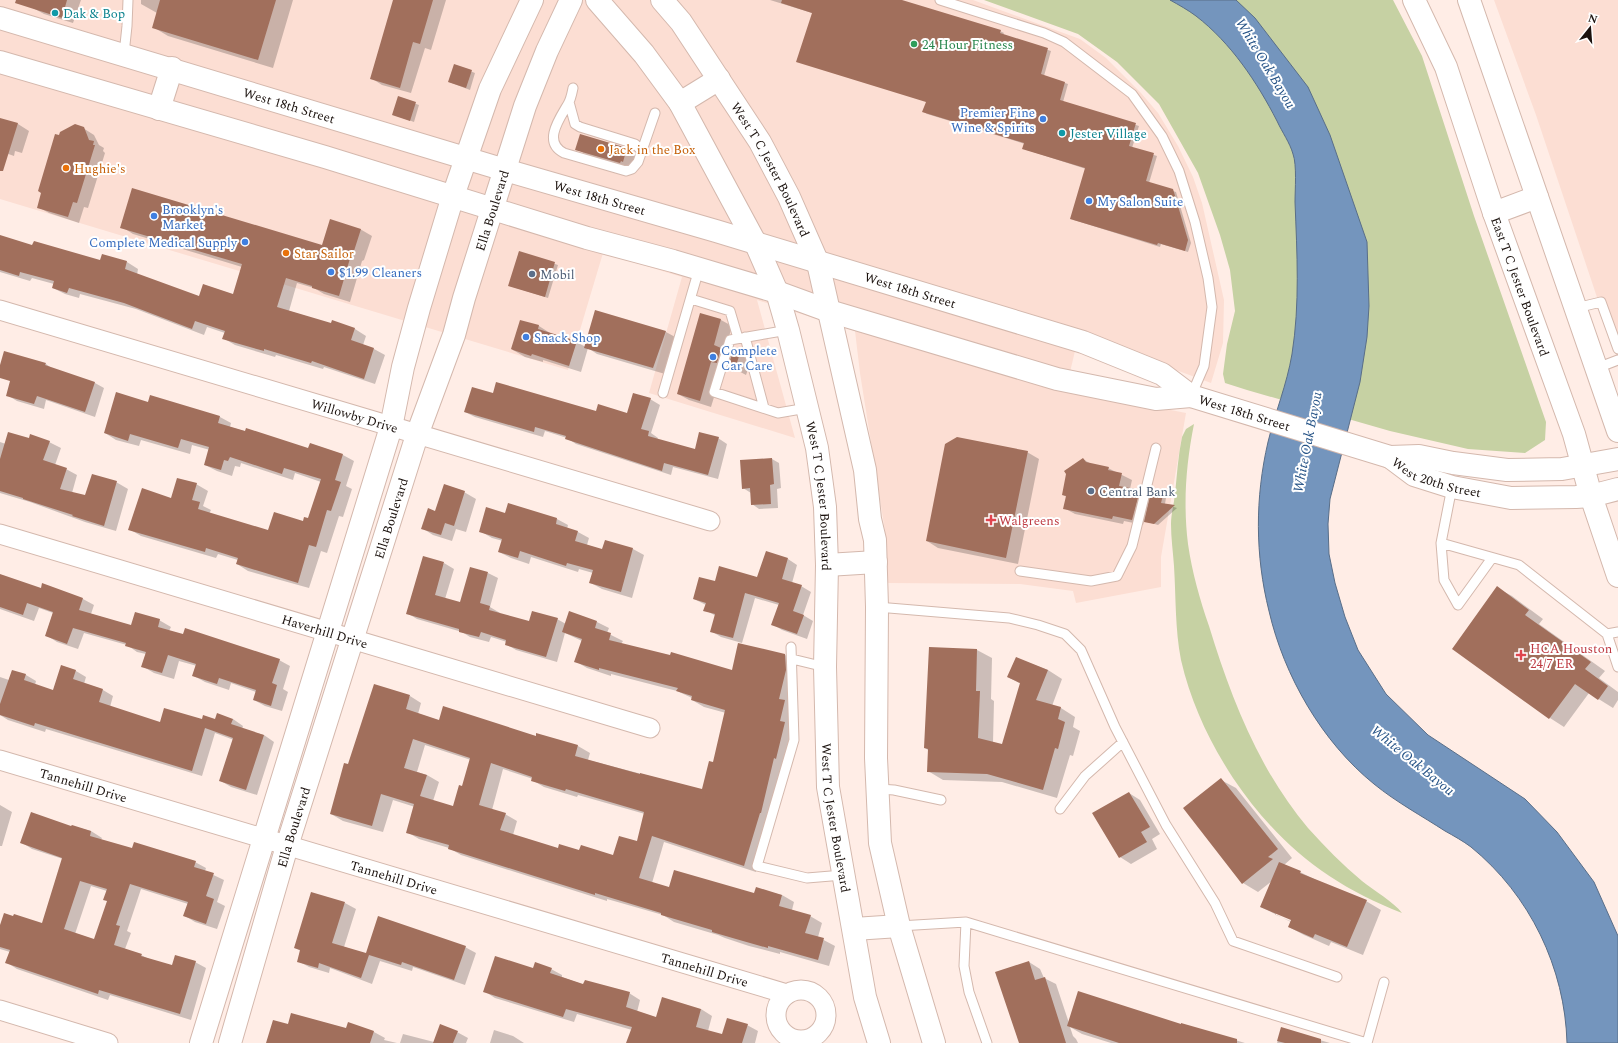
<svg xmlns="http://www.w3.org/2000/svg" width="1618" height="1043" font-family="Spectral,serif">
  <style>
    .built { fill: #fcded3 }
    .green { fill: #c6d1a3 }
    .water { fill: #7495bd; stroke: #596e88 }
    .shadow { fill: #0003; fill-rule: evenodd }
    .building { fill: #a16f5c; fill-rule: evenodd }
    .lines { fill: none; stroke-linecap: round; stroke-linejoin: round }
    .service-casing { stroke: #d4b8ad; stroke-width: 11 }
    .minor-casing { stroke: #d4b8ad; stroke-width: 21 }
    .tertiary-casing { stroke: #d4b8ad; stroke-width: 24 }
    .secondary-casing { stroke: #d4b8ad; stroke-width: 24 }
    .service { stroke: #fff; stroke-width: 9 }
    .minor { stroke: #fff; stroke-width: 19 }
    .tertiary { stroke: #fff; stroke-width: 22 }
    .secondary { stroke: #fff; stroke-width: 22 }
    .culture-dot { fill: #0f9aa8; stroke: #fff; stroke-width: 1.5 }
    .leisure-dot { fill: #2e9e5b; stroke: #fff; stroke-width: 1.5 }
    .shop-dot { fill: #3f7fe0; stroke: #fff; stroke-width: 1.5 }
    .food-dot { fill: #e8710a; stroke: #fff; stroke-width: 1.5 }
    .service-dot { fill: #5c6f8a; stroke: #fff; stroke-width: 1.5 }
    .health-dot { fill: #e0444e; stroke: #fff; stroke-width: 1.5 }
    .labels { text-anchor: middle; stroke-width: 4; stroke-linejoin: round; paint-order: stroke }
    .culture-label { font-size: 13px; fill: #0d838f; stroke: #fff; text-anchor: start }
    .leisure-label { font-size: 13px; fill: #27864d; stroke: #fff; text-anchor: start }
    .street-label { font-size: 13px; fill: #1b120e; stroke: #fff }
    .shop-label { font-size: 13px; fill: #366cbe; stroke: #fff; text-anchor: start }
    .food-label { font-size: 13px; fill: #c56008; stroke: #fff; text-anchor: start }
    .service-label { font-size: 13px; fill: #4e5e75; stroke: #fff; text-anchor: start }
    .health-label { font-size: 13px; fill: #be3a42; stroke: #fff; text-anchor: start }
    .water-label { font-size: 14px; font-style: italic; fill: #235185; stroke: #fff }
  </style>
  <rect width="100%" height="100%" fill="#ffede6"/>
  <path class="built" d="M0 0H973L1080 39 1106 58 1141 93 1158 113 1178 146 1193 177 1202 203 1224 300 1223 343 1211 383 1079 334 1066 389 1186 413 1161 557V587L1076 603 1073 591 1020 584 887 583 885 531 860 373 855 331 757 300 795 438 649 393 682 277 603 253 568 370 0 199Z
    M1494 0H1618V360L1536 115Z"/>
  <path class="green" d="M984 0H1393L1422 56 1474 216 1546 422 1545 440 1525 453 1468 449 1390 431 1247 390 1225 383 1223 374 1227 344 1235 311 1230 270 1220 235 1198 173 1159 104 1117 62 1078 34Z
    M1194 424C1186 464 1183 504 1188 544 1192 572 1200 600 1209 626 1231 698 1259 770 1308 828 1325 847 1343 865 1362 881 1373 890 1394 902 1402 913 1329 885 1277 843 1233 778 1209 741 1191 703 1181 660 1175 629 1176 598 1174 566 1173 552 1171 538 1171 524 1171 514 1174 504 1175 494 1177 475 1178 456 1182 437L1186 429Z"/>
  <path class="water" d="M1170 0H1236L1255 18 1308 87 1330 135 1367 242 1369 306 1367 337 1360 382 1330 499 1328 524 1329 554 1335 583 1345 617 1358 650 1386 694 1428 735 1525 799 1557 832 1594 882 1618 936V1043H1567C1565 968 1530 895 1471 847 1463 841 1454 836 1445 831 1422 816 1396 802 1374 784 1322 742 1284 676 1269 611 1255 555 1255 498 1268 442 1275 413 1287 384 1292 354 1300 304 1297 253 1295 202 1295 190 1297 165 1293 154 1290 143 1282 132 1277 121 1257 82 1231 43 1196 16 1188 10 1179 5 1170 0Z"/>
  <path class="shadow" d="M36 0H81L73 23 44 14 33 8Z
    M141 0H293L273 68 168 36 153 27 157 13 141 4Z
    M394 0H446L431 50 425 48 411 93 382 85 371 78Z
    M770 0H898L1000 31 1004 33 1003 35 1051 51 1044 76 1068 84 1063 102 1139 126 1132 148 1157 156 1149 183 1176 192 1191 243 1188 252 1161 244 1160 247 1074 220 1086 169 1027 150 1025 144 927 114 924 112 927 102 812 13Z
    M455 65 475 73 470 90 449 82Z
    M399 98 419 105 414 122 397 116Z
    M0 119 18 124 29 131 22 153 15 151 14 156 0 151Z
    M83 128 94 135 99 145 104 148 103 151 105 153 88 208 84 207 79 223 49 213 38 207 60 136Z
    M581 135 627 149 638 156 631 169 588 156 577 149Z
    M122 227 323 246 360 229 372 236 364 260 362 261 350 302 324 294 314 288 297 283 289 311 331 324 332 322 355 329 366 336 363 345 374 349 385 355 375 384 324 367 323 369 276 355 275 357 235 345 223 338 225 333 207 327 204 335 136 309 80 294 79 298 65 294 53 288 54 284 32 278 30 281 0 272V236L33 246 101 261 103 255 127 262 138 269 137 275 200 297 234 295 242 267 133 234Z
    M519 252 558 265 548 298 510 286Z
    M701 314 721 320 732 326 725 351 733 355 739 354 751 361 746 375 729 366 728 369 723 368 711 407 689 400 678 394Z
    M521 321 539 326 550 333 576 342 586 347 666 332 677 338 665 374 597 354 588 348 581 372 543 360V362L525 357 513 350Z
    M18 356 46 364 54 370 95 383 104 388 95 417 46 400 44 409 17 401 7 395Z
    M493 394 596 413 628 414 650 399 660 405 651 433 658 438 657 440 695 450 718 438 727 444 718 479 673 467 671 475 576 444 567 438 545 431 543 437 475 417 465 412Z
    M150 397 220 417 231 423 230 427 309 449 343 455 354 461 346 486 352 489 343 517 339 516 327 553 321 551 309 588 248 571 237 564 238 560 218 554 216 558 141 536 129 529 171 499 196 484 208 491 203 506 211 510 209 514 269 532 309 520 321 482 295 473 293 480 241 463 240 467 235 466 232 476 217 471 205 465 210 450 192 445 190 454 141 440 139 446 116 440 105 433 148 403Z
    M29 439 49 442 61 448 55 465 66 469 77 475 72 493 86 496 116 482 128 489 116 531 85 522 30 502 0 493V442L6 444Z
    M1027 452 1039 459 1018 564 938 548 927 541Z
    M772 459 779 463 781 488 777 489 778 508 759 509 752 504 751 493 743 488Z
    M1083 459 1091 464 1108 468 1132 480 1130 489 1139 491 1151 498 1163 496 1166 498 1165 504 1177 508 1158 525 1144 521 1143 525 1124 521 1123 524 1075 514 1064 508 1067 497 1063 495Z
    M464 492 476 499 466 532 456 529 452 541 433 535 422 528 436 512Z
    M509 504 557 519 568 525 567 529 578 532 589 538 587 545 603 550 606 541 633 549 644 555 632 598 602 589 591 583 593 573 579 569 578 572 531 557 529 564 511 558 499 552 503 541 492 538 480 531 506 514Z
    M788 559 797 565 792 583 801 586 811 592 803 615 813 621 807 639 782 630 772 624 779 605 755 598 742 643 721 637 711 631 716 616 705 610 706 605 694 599 715 582 758 578Z
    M444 563 454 569 445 599 461 603 488 573 498 578 490 607 500 613 499 614 530 623 557 619 566 624 597 622 609 628 607 633 623 641 621 644 733 671 785 655 797 662V677L791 705 796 729 756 872 664 842 652 883 669 888 755 895 757 889 782 895 794 902 792 910 810 916 822 923 818 937 835 946 829 966 780 952V954L749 946 725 938 718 935 674 922 663 915 607 899V901L461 855 449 848 419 839 407 832 415 807 393 800 383 832 343 821 331 814 349 765 410 696 421 703 418 714 440 721 536 737 537 734 578 746 590 753 588 760 703 790 714 763 726 713 704 707 692 700V698L677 691 611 674V676L587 668 575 661 582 641 565 633 557 662 516 650 506 644 507 642 491 637 489 642 470 637 462 632 417 619 407 613ZM425 745 471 760 463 788 454 808 433 801 439 782 427 775 417 772ZM503 769 533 779 532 780 544 787 577 797 578 795 645 814 637 843 614 856 559 849 513 835 517 821 505 814 492 810Z
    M0 575 41 589 83 599 94 605 91 614 132 626 159 620 171 627 169 631 279 660 290 666 283 689 288 692 282 711 265 706 254 700 256 692 231 683 229 690 205 682 194 676 197 666 179 661 174 679 154 673 142 666 146 654 137 652 127 645 84 633 78 649 57 642 46 635 53 613 39 608 34 621 0 609Z
    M1497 588 1512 596 1543 619 1539 624 1605 671 1599 678 1618 692V700L1613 708 1589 693 1564 727 1550 718Z
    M930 648 977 650 992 658 991 699 994 701 993 743 1003 746 1021 684 1008 677 1016 658 1048 670 1062 679 1052 706 1061 708 1075 717 1073 727 1080 731 1073 756 1070 755 1057 798 1002 782 943 780 928 771V750L925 748Z
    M62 666 76 671 86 677 84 684 103 690 113 696 110 707 160 723 233 719 243 726 242 729 264 735 274 742 257 795 231 787 221 781 234 740 215 733 202 776 46 729 45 732 8 720 0 715V677L9 680 12 671 26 675 36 681 35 685 53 691Z
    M1221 780 1236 788 1292 858 1284 865 1300 872 1316 880 1366 901 1381 910 1363 955 1331 942 1329 946 1304 935 1289 927 1291 922 1261 907 1272 881 1258 892 1243 883ZM1276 913 1296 921 1295 923 1276 915Z
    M1129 793 1140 800 1160 834 1152 839 1157 849 1131 864 1120 857Z
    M0 805 12 812 2 846H0Z
    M72 826 91 831 102 838 101 840 133 849 195 862 206 868 205 871 224 880 217 902 225 906 217 929 195 922 185 916 188 904 141 889 127 931 131 933 125 949 141 955 151 960 172 966 195 962 206 968 191 1020 110 995 108 1000 17 969 6 962 10 952 0 949V928L43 925 63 859 32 849 21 842 72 828ZM91 886 107 891 108 901 95 941 75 934Z
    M345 903 356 909 344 947 366 954 465 947 476 953 465 985 413 967 412 971 380 961 372 984 330 968 329 973 309 967 298 961 301 951 295 948Z
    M1029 962 1040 969 1044 978 1056 984 1069 1023 1182 1026V1024L1245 1043H1111L1082 1034 1070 1027 1073 1036 1076 1039 1078 1043H1020Z
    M534 969H551L562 975V977L584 985 629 993 640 1000 637 1012 656 1018 701 1009 712 1016 708 1031 723 1035 747 1025 758 1031 755 1043H627L632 1030 577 1014 574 1022 495 998 484 991Z
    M289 1026 374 1032 385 1038 384 1040 397 1043H268Z
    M1282 1029 1330 1043H1277Z
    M494 1030 513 1036 524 1043H490Z
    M457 1032 468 1038 466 1043H400L403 1034 434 1042Z"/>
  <path class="building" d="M16 0H67L62 18 15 3Z
    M160 0H276L258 60 152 28Z
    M393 0H433L420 44 413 42 400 88 370 79Z
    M782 0H902L1001 30 1000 33 1048 48 1041 74 1065 82 1060 100 1136 123 1129 146 1154 153 1146 181 1173 189 1188 240 1185 251 1158 243 1157 245 1070 219 1085 168 1022 149 1024 143 922 112 926 102 796 62 812 13 781 3Z
    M454 64 472 70 466 88 448 82Z
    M398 96 416 102 410 121 392 115Z
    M0 118 18 123 3 171H0Z
    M75 124 84 127 89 140 94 141 93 145H95L77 203 73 202 68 217 37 208 41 193 38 191 55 134 59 135 60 132Z
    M580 134 627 148 623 162 621 161 620 163 575 150Z
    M132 188 322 245 330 219 361 229 353 254 351 255 339 296 312 288V286L286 278 277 307 331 323 332 320 355 328 351 340 374 348 364 379 312 361 311 363 264 349V351L222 339 225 331 195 321 192 329 124 303 69 288 67 293 52 288 54 281 20 272 19 276 0 270V235L32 245 34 241 100 260 102 254 127 261 125 269 199 296 203 284 233 294 242 264 120 228Z
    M519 251 555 262 545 297 508 286Z
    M595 310 666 331 653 368 584 348Z
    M700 313 721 319 714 345 721 348 717 363 711 362 700 401 677 394Z
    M520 320 539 325 538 329 577 341 569 366 532 354 531 356 513 350 511 349Z
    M4 351 46 363 45 365 95 382 85 412 37 396 34 404 6 396 10 381 0 378V365Z
    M733 351 740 353 735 369 728 367Z
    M496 382 596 411 598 404 627 413 633 393 651 398 641 429 649 431 648 436 695 449 699 432 719 437 708 475 664 463 662 471 565 439 566 436 535 427 534 432 464 412 472 387 493 393Z
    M116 392 148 402 150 395 220 416 218 423 245 431 246 428 308 448 310 443 343 454 335 480 341 482 331 511 327 510 316 547 309 545 298 583 236 564 238 558 206 548 205 552 128 530 142 488 171 498 177 478 197 483 192 500 200 502 198 509 268 530 274 512 303 521 304 517 308 518 321 479 284 468 282 474 230 457 228 461 224 460 221 470 204 465 209 447 181 439 178 448 130 434 128 441 104 433Z
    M8 432 29 438 30 434 50 441 43 460 67 468 60 489 85 495 92 474 117 481 104 526 72 516 73 515 23 499V498L0 491V459Z
    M957 437 1028 451 1006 558 926 541 945 444Z
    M772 458 774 484 770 485 771 504 751 505 750 488 742 489 740 460Z
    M1083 458 1086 462 1109 467 1108 470 1122 473 1119 486 1140 490 1132 520 1113 516 1112 519 1063 509 1066 496 1062 495 1066 474 1064 471Z
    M444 484 465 491 454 526 445 523 441 535 421 529 428 508 435 511Z
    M1151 492 1163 495 1161 503 1175 505 1154 524 1144 522Z
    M508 503 557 518 556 524 578 531 575 541 602 549 605 540 633 548 621 592 589 583 593 570 567 563 566 566 520 551 518 558 498 552 502 539 479 532 486 507 505 513Z
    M766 551 788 558 782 579 802 585 793 611 804 615 797 634 771 625 779 603 745 593 733 638 710 632 715 614 703 611 706 603 693 599 699 577 715 581 719 566 757 577Z
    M423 556 444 562 435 595 460 602 470 567 488 572 480 603 490 606 489 610 529 621 532 611 558 618 546 657 505 645 506 640 481 632 479 637 459 632V629L406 614Z
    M0 574 41 588 42 583 83 598 79 610 131 625 135 612 160 619 158 627 183 634 185 628 280 659 272 683 277 685 271 706 253 700 256 690 219 678 217 684 192 676 196 664 168 655 162 673 141 667 146 652 125 646 126 643 73 628 67 644 45 636 53 612 27 603 23 615 0 607Z
    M1497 586 1529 610 1525 615 1591 662 1585 669 1608 686 1598 700 1575 684 1549 719 1452 649Z
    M569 611 597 621 595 628 611 633 609 640 670 655 671 652 732 670 738 643 785 654 786 670 779 699 785 700 780 721 785 722 776 759 774 758 761 813H760L744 866 652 836 639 878 669 887 674 870 754 893 756 887 782 895 779 906 811 915 805 933 824 938 818 960 768 946V948L736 939 712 932V930L661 915V913L595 893V895L448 849 449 845 406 833 414 804 381 794 372 826 330 814 344 763 348 764 374 684 410 695 406 709 439 720 443 706 536 736V733L578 745 575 756 640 774V773L702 789 709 761 713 762 725 710 691 700 692 696 676 691 678 688 599 668V670L574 662 582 639 562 632ZM413 739 470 758 462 786 459 785 453 806 420 796 427 775 404 768ZM491 763 532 777 531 781 565 791 566 789 644 812 637 841 619 836 613 855 581 845 579 850 559 844 558 848 500 830 506 813 479 805Z
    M929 647 977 649 976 691H980L978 738 1002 744 1020 683 1007 677 1016 657 1048 670 1036 700 1061 707 1058 719 1065 722 1058 749 1055 748 1043 790 987 774 927 772 928 749 924 748Z
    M61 665 76 670 73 679 103 689 99 702 160 722 164 708 202 719 203 715 215 719 217 713 233 719 231 724 264 735 246 790 219 781 233 738 205 728 192 771 35 723 34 726 0 715V704L12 670 26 674 24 680 53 690Z
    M1221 778 1278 849 1268 857 1273 859 1242 884 1183 808Z
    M1129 792 1150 827 1141 832 1147 842 1119 858 1092 813Z
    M31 812 71 826 72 825 91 831 90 836 132 848 134 842 196 861 194 867 214 873 206 896 214 899 206 924 183 916 188 902 130 884 116 925 120 926 114 945 142 954 141 956 172 965 175 955 196 961 180 1014 99 990 98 994 5 963 10 950 0 947V925L4 913 13 916 14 914 42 923 62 858 20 843ZM80 881 107 889 103 900 107 901 94 939 64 929Z
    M1279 862 1301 871 1300 873 1367 900 1347 947 1315 934 1313 938 1288 927 1291 920 1260 907Z
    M311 892 345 902 332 943 366 953 378 916 466 946 454 980 402 962 401 965 369 955 361 978 319 963 318 968 297 962 300 950 294 948Z
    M495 956 533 968 535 962 552 968 550 973 583 984 585 980 630 992 626 1007 656 1017 662 997 701 1009 696 1027 722 1034 727 1018 748 1024 742 1043H626L632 1027 566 1009 563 1017 483 992Z
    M1029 961 1035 980 1045 977 1066 1043H1019L995 972Z
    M1078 991 1181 1024V1023L1237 1039V1043H1119L1067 1026Z
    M291 1013 346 1028 348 1022 374 1031 370 1043H266L273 1020 288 1024Z
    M440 1024 458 1031 453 1043H433Z
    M1281 1027 1321 1039V1043H1285L1277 1041Z"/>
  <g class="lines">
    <g class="service-casing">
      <path id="service" d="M940 0 1044 33 1064 42 1132 94 1162 136 1179 171 1195 222 1208 278 1212 307 1204 366 1191 396
        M124 54 127 26 128 0
        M573 88C572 93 571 99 568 104 560 118 542 142 564 153L626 171 632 169 638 162 655 113
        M569 102 575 124 580 127 635 144 641 150
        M691 299 730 311 738 338
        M1576 308 1601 302 1618 349
        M788 330 730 340 714 392 778 413 807 408
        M745 337 764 408
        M1597 368 1618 360
        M663 393 699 269
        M1452 487 1441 543 1444 580 1458 605 1492 558
        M1441 543 1519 565 1607 634 1618 667
        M1020 571 1091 581 1117 576 1132 546 1156 448
        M877 607 1009 618 1038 625 1065 634 1081 650 1115 727 1166 825 1215 903 1233 941 1337 977
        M1607 634 1618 632
        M791 647 794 740 757 866 807 878 843 875
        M792 659 825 667
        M879 789 894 790 941 800
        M1060 809 1085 776 1123 742
        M966 922 964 966 969 992 987 1043
        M899 926 966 922 1367 1043
        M1367 1043 1384 982"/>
    </g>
    <g class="minor-casing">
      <g id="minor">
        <path id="s1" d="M0 310 710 521"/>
        <path id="s2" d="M0 534 650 728"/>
        <path id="s3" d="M0 760 787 994"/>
        <circle cx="801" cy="1015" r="25"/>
        <path d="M0 1010 108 1043"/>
      </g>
    </g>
    <g class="tertiary-casing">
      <g id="tertiary">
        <path id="s4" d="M1414 0 1446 67 1494 213 1574 434 1591 496 1618 576"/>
        <path d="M1469 0 1618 431"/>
        <path d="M1494 213 1537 197"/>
      </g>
    </g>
    <g class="secondary-casing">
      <g id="secondary">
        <path id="s5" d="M597 0 644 54 680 103 756 244 777 292 788 330 817 448 825 507 827 565 825 667 828 787 865 997 879 1043"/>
        <path id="s6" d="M662 0 681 22 760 142 789 197 818 263 865 470 870 519 875 540 877 607 876 758 880 843 899 926 934 1043"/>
        <path id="s7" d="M0 18 505 170 716 231 1083 342 1162 374 1191 396 1390 457 1419 456 1453 463 1507 470 1562 469 1618 459"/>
        <path d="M0 62 325 157 587 238 673 261 777 292 829 311 1057 379 1156 399 1191 396"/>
        <path d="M680 103 719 79"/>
        <path d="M159 109 172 68"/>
        <path id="s8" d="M1390 457 1414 475 1452 487 1511 498 1576 497 1591 496 1618 489"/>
        <path d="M827 565 876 562"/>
        <path d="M854 929 899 926"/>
        <path d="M201 1043 391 427 403 367 419 308 453 196 490 89 532 0"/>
        <path id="s9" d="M230 1043 287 846 417 435 454 335 464 298 525 106 547 51 571 0"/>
      </g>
    </g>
    <use href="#service" class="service"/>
    <use href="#minor" class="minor"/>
    <use href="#tertiary" class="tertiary"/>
    <use href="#secondary" class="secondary"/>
  </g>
  <g class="culture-dot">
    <circle cx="55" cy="13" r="4"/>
    <circle cx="1062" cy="133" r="4"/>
  </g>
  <circle class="leisure-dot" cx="914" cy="44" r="4"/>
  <g class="shop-dot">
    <circle cx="1043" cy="119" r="4"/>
    <circle cx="1089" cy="201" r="4"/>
    <circle cx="154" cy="216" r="4"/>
    <circle cx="245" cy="242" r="4"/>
    <circle cx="331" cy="272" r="4"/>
    <circle cx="526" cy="337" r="4"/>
    <circle cx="713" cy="357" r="4"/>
  </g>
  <g class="food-dot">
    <circle cx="601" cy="149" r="4"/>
    <circle cx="66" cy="168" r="4"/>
    <circle cx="286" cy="253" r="4"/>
  </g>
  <g class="service-dot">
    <circle cx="532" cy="274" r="4"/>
    <circle cx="1091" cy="491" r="4"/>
  </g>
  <g class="health-dot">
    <path d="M989 514h4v4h4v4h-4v4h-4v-4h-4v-4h4z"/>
    <path d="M1519 649h4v4h4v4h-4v4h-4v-4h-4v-4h4z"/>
  </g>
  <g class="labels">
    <g class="culture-label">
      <text x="63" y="18">Dak &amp; Bop</text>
      <text x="1070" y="138">Jester Village</text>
    </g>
    <g class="leisure-label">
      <text x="922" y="49">24 Hour Fitness</text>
    </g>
    <g class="street-label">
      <text dy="5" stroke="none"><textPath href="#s7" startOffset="302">West 18th Street</textPath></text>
      <text dy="5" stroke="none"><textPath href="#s6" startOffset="202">West T C Jester Boulevard</textPath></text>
      <text dy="5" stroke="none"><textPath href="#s7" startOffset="626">West 18th Street</textPath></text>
      <text dy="5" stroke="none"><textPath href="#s9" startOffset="873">Ella Boulevard</textPath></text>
      <text dy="5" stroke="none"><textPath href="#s4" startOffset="306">East T C Jester Boulevard</textPath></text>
      <text dy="5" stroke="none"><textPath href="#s7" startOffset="950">West 18th Street</textPath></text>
      <text dy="5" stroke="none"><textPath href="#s7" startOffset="1308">West 18th Street</textPath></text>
      <text dy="5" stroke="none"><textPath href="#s1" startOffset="370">Willowby Drive</textPath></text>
      <text dy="5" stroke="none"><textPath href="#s8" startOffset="52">West 20th Street</textPath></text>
      <text dy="5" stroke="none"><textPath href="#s5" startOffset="554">West T C Jester Boulevard</textPath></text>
      <text dy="5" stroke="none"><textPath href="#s9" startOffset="549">Ella Boulevard</textPath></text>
      <text dy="5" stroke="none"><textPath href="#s2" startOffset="339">Haverhill Drive</textPath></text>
      <text dy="5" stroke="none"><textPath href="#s3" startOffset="87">Tannehill Drive</textPath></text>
      <text dy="5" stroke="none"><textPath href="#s5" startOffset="877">West T C Jester Boulevard</textPath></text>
      <text dy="5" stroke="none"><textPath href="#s9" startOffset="225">Ella Boulevard</textPath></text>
      <text dy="5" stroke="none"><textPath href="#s3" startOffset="411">Tannehill Drive</textPath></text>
      <text dy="5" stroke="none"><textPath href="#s3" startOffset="735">Tannehill Drive</textPath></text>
    </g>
    <g class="shop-label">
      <text x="1035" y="117" text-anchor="end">Premier Fine<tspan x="1035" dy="15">Wine &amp; Spirits</tspan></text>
      <text x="1097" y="206">My Salon Suite</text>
      <text x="162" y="214">Brooklyn's<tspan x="162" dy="15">Market</tspan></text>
      <text x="237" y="247" text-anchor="end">Complete Medical Supply</text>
      <text x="339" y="277">$1.99 Cleaners</text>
      <text x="534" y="342">Snack Shop</text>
      <text x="721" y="355">Complete<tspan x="721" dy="15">Car Care</tspan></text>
    </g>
    <g class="food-label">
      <text x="609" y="154">Jack in the Box</text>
      <text x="74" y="173">Hughie's</text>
      <text x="294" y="258">Star Sailor</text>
    </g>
    <g class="service-label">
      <text x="540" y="279">Mobil</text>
      <text x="1099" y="496">Central Bank</text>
    </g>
    <g class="health-label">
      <text x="999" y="525">Walgreens</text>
      <text x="1530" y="653">HCA Houston<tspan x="1530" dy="15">24/7 ER</tspan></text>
    </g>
    <g class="water-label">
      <text transform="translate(1266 63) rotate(59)" y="5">White Oak Bayou</text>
      <text transform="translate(1307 442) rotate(-79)" y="5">White Oak Bayou</text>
      <text transform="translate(1413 760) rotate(39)" y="5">White Oak Bayou</text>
    </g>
  </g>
  <g transform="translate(1590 28) rotate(17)" stroke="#ffffff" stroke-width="3" paint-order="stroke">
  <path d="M0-3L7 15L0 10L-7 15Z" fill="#1b120e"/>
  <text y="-6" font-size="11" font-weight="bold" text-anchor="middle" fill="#1b120e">N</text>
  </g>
</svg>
